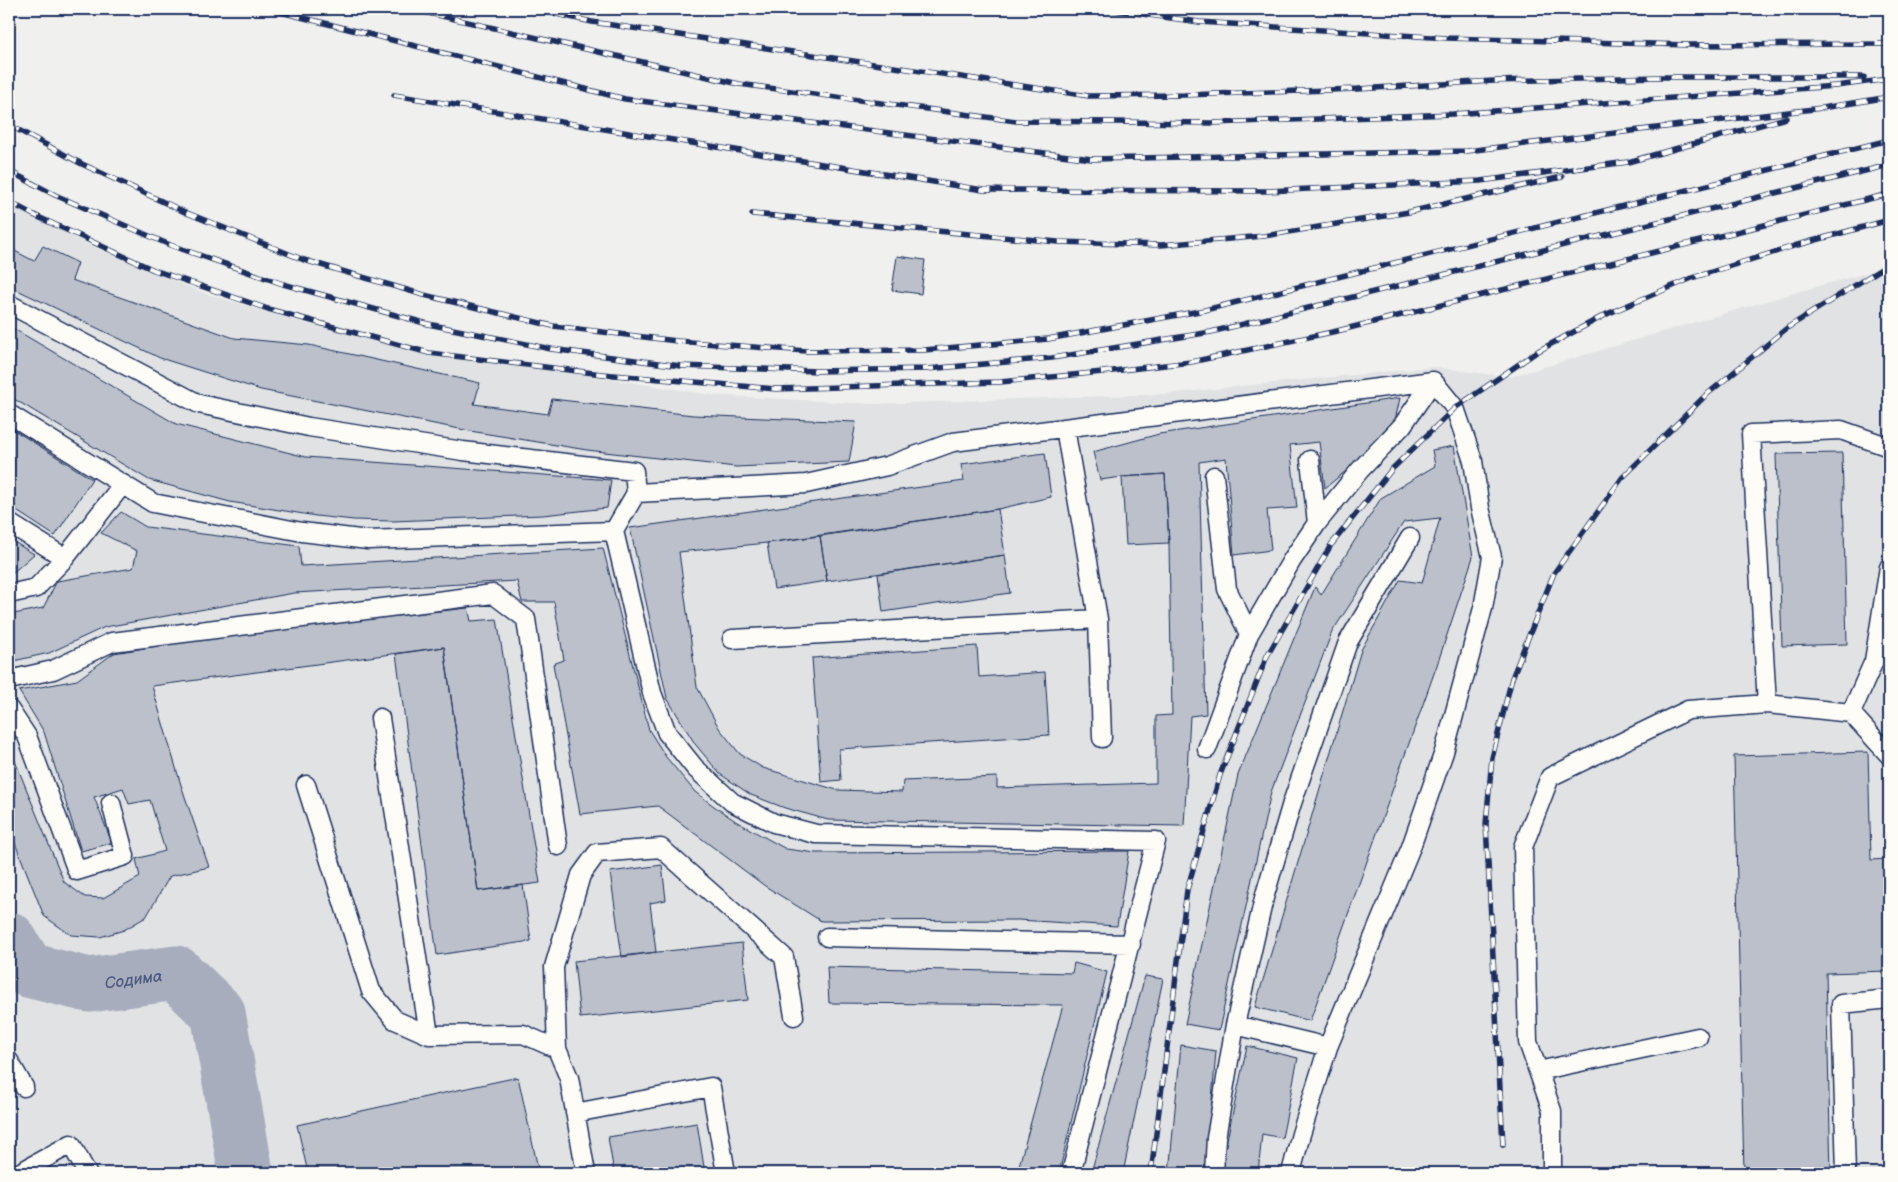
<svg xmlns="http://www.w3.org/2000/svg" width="1898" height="1182" font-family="'Balsamiq Sans',sans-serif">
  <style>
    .built { fill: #e0e2e3 }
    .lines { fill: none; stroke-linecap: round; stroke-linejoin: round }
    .river { stroke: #a7adbd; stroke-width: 55 }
    .building { fill: #bbc0ca; stroke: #1b2f5e }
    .lane-casing { stroke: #1b2f5e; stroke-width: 21 }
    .lane { stroke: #fdfcf7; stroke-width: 18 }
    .rail-casing { stroke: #1b2f5e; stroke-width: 5.5 }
    .rail { stroke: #fdfcf7; stroke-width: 4; stroke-dasharray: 11; stroke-linecap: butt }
    .labels { text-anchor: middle; stroke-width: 4; stroke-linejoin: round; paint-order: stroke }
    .water-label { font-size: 16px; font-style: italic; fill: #4c5b7f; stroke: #fdfcf7 }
  </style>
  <rect width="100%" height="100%" fill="#f0f0ee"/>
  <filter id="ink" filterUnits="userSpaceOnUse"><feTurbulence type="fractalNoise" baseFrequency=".02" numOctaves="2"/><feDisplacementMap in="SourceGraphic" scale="10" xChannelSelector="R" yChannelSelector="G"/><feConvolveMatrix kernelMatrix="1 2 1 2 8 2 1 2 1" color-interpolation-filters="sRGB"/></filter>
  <g filter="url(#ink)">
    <path class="built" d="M9 205 94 247 201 292 307 324 430 351 712 395 873 404 1165 394 1433 367 1510 377 1797 292 1889 267V1173H9Z"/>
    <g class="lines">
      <path class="river" id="s1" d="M9 939 28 970 89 985 176 973 218 1013 246 1173"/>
    </g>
    <path class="building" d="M43 246 78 263 72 280 234 338 309 345 480 383 474 404 548 414 552 399 693 415 856 422 849 462 736 467 587 450 470 431 261 390 160 358 9 286V248L34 261Z
      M897 256 925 260 921 294 892 290Z
      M9 326 176 424 306 457 611 480 607 508 543 515 393 521 354 520 316 516 230 502 149 480 9 396Z
      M1400 398 1394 425 1352 466 1325 488 1319 442 1290 445 1297 508 1267 510 1271 550 1234 555 1226 458 1199 462 1206 714 1190 716 1184 826 828 820 785 808 751 795 720 774 695 744 667 698 630 528 964 481 961 464 1045 453 1051 497 998 509 767 543 679 552 697 687 719 728 740 754 763 768 837 790 902 792 903 781 997 777V788L1156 783V716L1172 715 1169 543 1165 474 1122 477 1100 480 1093 452 1159 434Z
      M9 427 92 479 55 536 9 506Z
      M1454 446 1473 557 1437 665 1310 1021 1255 1007 1361 650 1400 580 1422 583 1440 518 1404 522 1332 632 1271 792 1219 1030 1185 1024 1238 775 1315 587 1321 595 1381 498 1435 466 1432 450Z
      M1842 453 1847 644 1782 646 1776 454Z
      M1165 474 1169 543 1126 545 1122 477Z
      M998 509 1005 555 827 581 820 536Z
      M121 512 146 527 299 546 301 566 603 548 649 730 666 757 695 792 718 809 737 822 786 849 816 853 1129 851 1117 926 1018 920 821 921 765 886 658 806 580 814 553 664 564 660 554 602H522L517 581 294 593 105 627 49 653 9 662V615L43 608 57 581 133 568 137 551 101 533Z
      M820 536 827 581 774 589 767 543Z
      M9 539 34 554 9 576Z
      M1005 555 1010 593 883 612 878 574Z
      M468 608 471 621 497 619 540 883 478 891 444 647 152 686 181 785 209 867 170 876 146 917 124 930 100 937 71 935 44 916 9 828V746L64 882 85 897 103 898 140 877 136 859 165 851 150 800 129 804 123 788 94 797 112 843 81 851 44 732 19 691 77 680 114 653 231 634Z
      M977 646 979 677 1045 672 1049 735 839 749 841 780 821 782 812 658Z
      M444 647 478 891 523 885 531 941 437 955 396 654Z
      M1868 752 1871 860 1889 859V971L1826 973 1831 1173H1744L1734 756Z
      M662 865 666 900 650 903 656 952 622 957 610 872Z
      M742 943 748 1000 580 1018 574 961Z
      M1074 963 1107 972 1059 1173H1017L1063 1005 829 1003 827 967 1072 973Z
      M1145 976 1163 979 1123 1173H1091Z
      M1181 1045 1216 1051 1206 1173H1169Z
      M1247 1046 1298 1058 1282 1138 1262 1134 1258 1173H1223L1224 1154Z
      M518 1077 539 1173H308L297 1125Z
      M697 1123 705 1173H614L608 1137Z"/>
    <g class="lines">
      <g class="lane-casing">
        <path id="lane" d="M9 304 199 404 309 427 463 451 634 471 636 493
          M9 414 153 503 302 532 368 540 614 531
          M1310 460 1317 523
          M1214 476 1227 589 1249 634
          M9 523 65 558 36 588 9 594
          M65 558 123 484
          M1889 567 1874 661 1851 713 1889 755
          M1098 619 1102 738
          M732 639 1098 619 1065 428
          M9 680 53 670 112 642 493 594 526 619 558 846
          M9 709 27 736 77 871 125 856 111 803
          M1851 713 1767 704 1751 434 1841 430 1889 447
          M380 718 429 1035
          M1207 749 1249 634 1292 560 1317 523 1360 470 1402 426 1433 381
          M306 785 371 991 395 1020 429 1035 523 1034 557 1049 569 1078 586 1173
          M827 937 1131 944
          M1235 1025 1328 1047
          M557 1049 554 967 581 875 597 853 661 848 784 957 794 1016
          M9 1061 24 1087
          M1538 1071 1698 1037
          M575 1113 711 1087 726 1173
          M19 1173 71 1144 87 1173
          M1071 1173 1156 841 816 834 774 823 732 802 695 768 667 733 652 693 614 531 636 493 806 484 887 466 953 442 1433 381 1455 408 1473 461 1480 508 1492 557 1483 608 1444 752 1411 847 1328 1047 1301 1134 1291 1173
          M1214 1173 1216 1138 1235 1025 1264 898 1292 803 1348 642 1410 538
          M1552 1173V1111L1528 1042 1523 847 1550 777 1688 710 1767 704
          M1846 1173 1841 1004 1889 999"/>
      </g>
      <use href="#lane" class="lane"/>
      <g class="rail-casing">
        <path id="rail" d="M269 9 625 99 1092 159 1467 151 1822 108 1889 97
          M411 9 739 84 1016 121 1213 123 1453 114 1836 86 1889 79
          M534 9 592 22 1089 96 1184 95 1358 89 1494 81 1660 77H1864
          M1107 9 1199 22 1447 38 1688 45 1889 44
          M394 95 983 190 1267 191 1480 181 1628 162 1786 118
          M9 125 82 164 187 213 304 260 424 295 553 326 677 341 806 351 924 350 1048 339 1205 310 1889 140
          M9 171 55 195 170 245 283 284 428 324 551 349 681 366 817 371 927 369 1052 358 1211 332 1889 165
          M9 202 36 216 154 270 268 309 429 353 602 374 776 389 1000 382 1113 371 1191 362 1337 331 1889 194
          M752 214 1058 242 1161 245 1264 236 1409 212 1562 177
          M1503 1145 1486 824 1492 758 1512 678 1554 573 1622 478 1705 396 1787 328 1889 264
          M1151 1173 1187 890 1220 775 1267 656 1331 545 1392 469 1455 408 1538 351 1607 314 1692 278 1794 246 1889 220"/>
      </g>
      <use href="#rail" class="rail"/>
    </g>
  </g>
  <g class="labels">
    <g class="water-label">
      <text dy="6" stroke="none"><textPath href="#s1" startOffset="144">Содима</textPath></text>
    </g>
  </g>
  <rect width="1898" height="1182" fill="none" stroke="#fdfcf7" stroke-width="30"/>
  <rect x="15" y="15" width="1868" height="1152" fill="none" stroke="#1b2f5e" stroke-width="2" filter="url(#ink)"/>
</svg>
